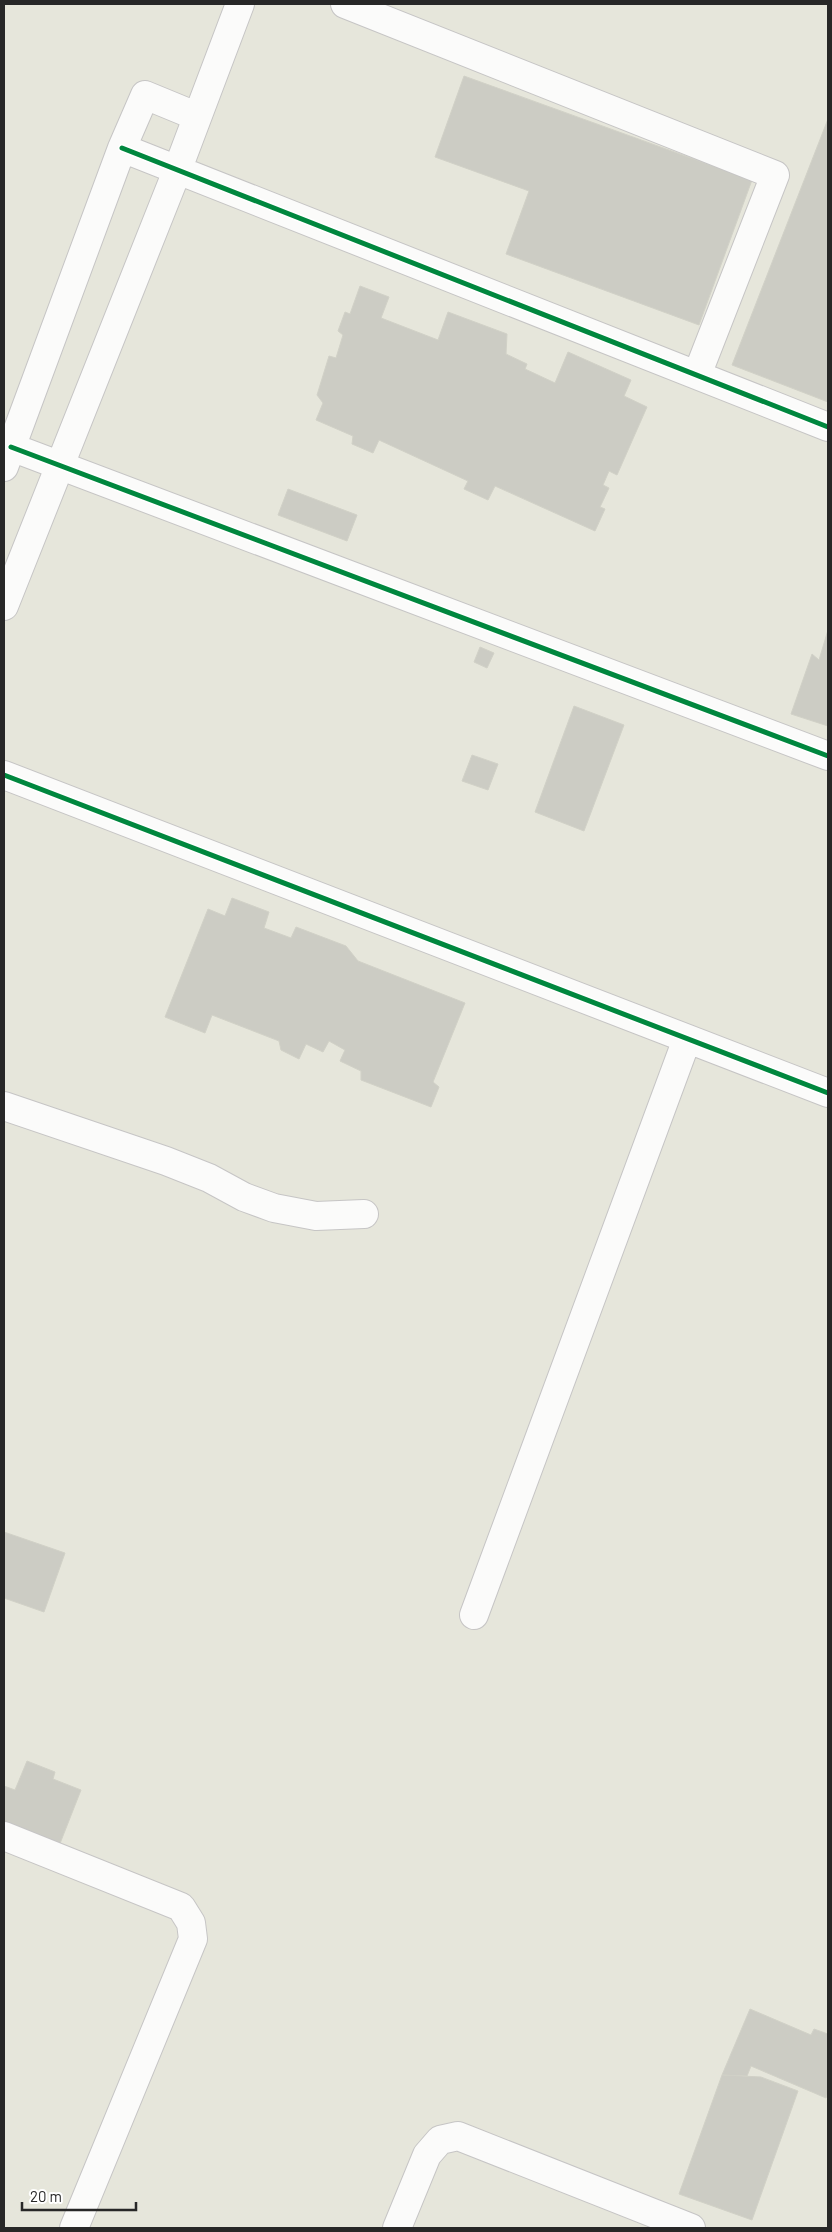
<svg xmlns="http://www.w3.org/2000/svg" width="832" height="2232" font-family="Barlow,sans-serif">
  <style>
    .building { fill: #ccccc4; stroke: #d1d1c7 }
    .lines { fill: none; stroke-linecap: round; stroke-linejoin: round }
    .street-casing { stroke: #c6c5c5; stroke-width: 30 }
    .street { stroke: #fbfbfa; stroke-width: 28 }
    .cycleway-casing { stroke: #fff; stroke-width: 8 }
    .cycleway { stroke: #00873e; stroke-width: 5 }
  </style>
  <rect width="100%" height="100%" fill="#e6e6db"/>
  <path class="building" d="M464 76 752 180 699 325 506 254 529 191 435 157Z
    M828 119V402L732 365Z
    M360 286 389 297 381 318 438 340 448 312 507 334 506 354 527 364 525 369 555 383 568 352 631 380 624 396 647 407 617 475 609 471 603 485 609 488 600 507 605 509 595 531 495 486 488 500 464 489 468 481 379 440 373 453 352 444 353 436 316 420 323 403 317 395 329 356 336 358 343 335 338 331 345 312 350 314Z
    M288 489 357 515 347 541 278 515Z
    M828 630V726L791 714 812 654 819 660Z
    M480 647 494 653 487 668 474 662Z
    M574 706 624 725 584 831 535 812Z
    M472 755 498 764 488 790 462 781Z
    M232 898 269 912 264 928 291 938 296 927 346 946 358 961 465 1003 433 1082 439 1087 431 1107 361 1080V1071L340 1061 345 1050 329 1041 323 1052 306 1044 299 1059 281 1050 279 1041 212 1015 205 1033 165 1017 208 909 225 916Z
    M4 1532 65 1553 44 1612 4 1598Z
    M27 1761 55 1772 53 1779 81 1790 59 1846 4 1824V1786L15 1790Z
    M750 2009 811 2035 814 2029 828 2034V2092L826 2098 751 2066 747 2076 722 2075Z
    M722 2075 761 2077 798 2091 752 2220 679 2194Z"/>
  <g class="lines">
    <g class="street-casing">
      <path id="street" d="M345 4 775 175 697 375
        M122 148 828 427
        M11 447 828 756
        M4 467 122 148 145 95 196 116
        M4 606 177 171 240 4
        M4 775 828 1093
        M4 1106 166 1161 209 1178 244 1197 274 1208 316 1216 364 1214
        M474 1615 687 1039
        M4 1836 181 1907 191 1923 193 1939 74 2228
        M397 2228 427 2155 440 2140 458 2136 691 2228"/>
    </g>
    <use href="#street" class="street"/>
    <g class="cycleway-casing">
      <path id="cycleway" d="M122 148 828 427
        M11 447 828 756
        M4 775 828 1093"/>
    </g>
    <use href="#cycleway" class="cycleway"/>
  </g>
  <rect width="832" height="2232" fill="none" stroke="#272727" stroke-width="10"/>
  <path d="M22 2202v8h114v-8" fill="none" stroke="#272727" stroke-width="2.5"/>
  <text x="30" y="2202" font-size="15" fill="#272727" stroke="#ffffff" stroke-width="4" paint-order="stroke">20 m</text>
</svg>
